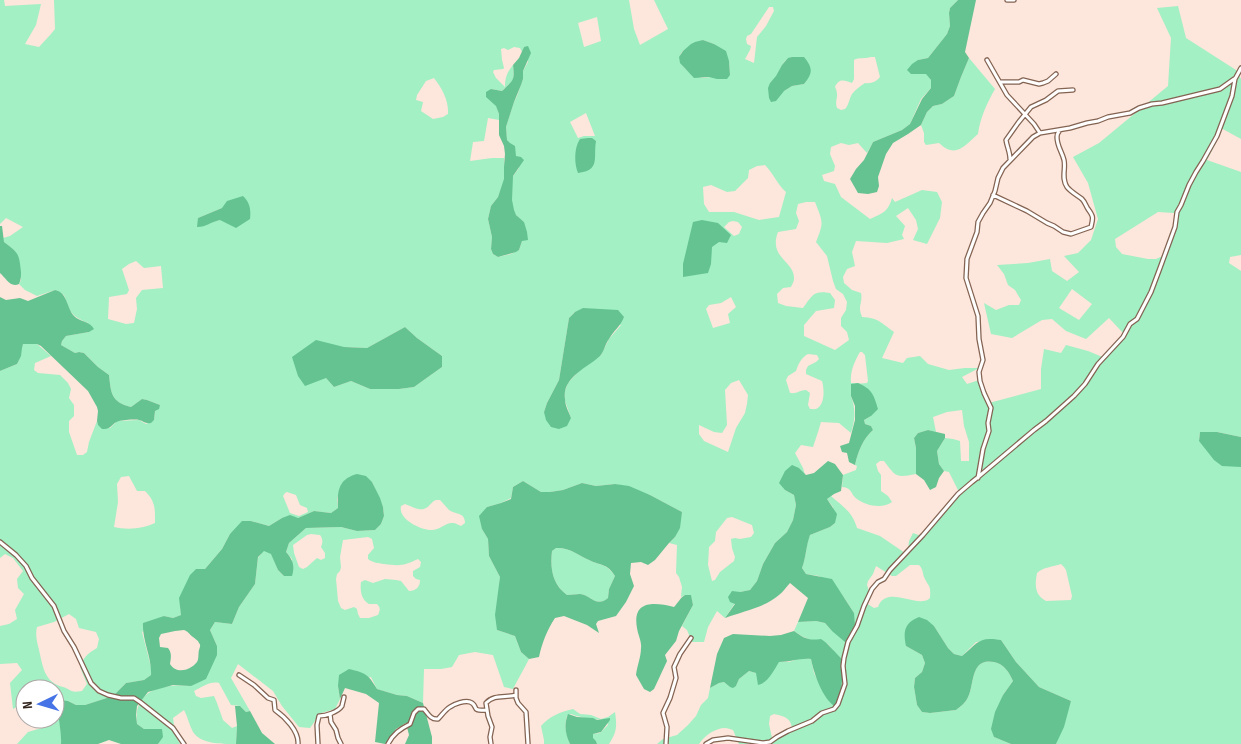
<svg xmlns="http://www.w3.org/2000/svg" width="1241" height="744" font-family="'Sofia Sans Condensed',sans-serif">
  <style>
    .green { fill: #a2f0c4; fill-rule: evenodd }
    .forest { fill: #64c390; fill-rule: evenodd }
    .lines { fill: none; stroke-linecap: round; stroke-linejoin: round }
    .street-casing { stroke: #836352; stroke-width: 5.5 }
    .street { stroke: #fff; stroke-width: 3 }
  </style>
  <rect width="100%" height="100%" fill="#fde6db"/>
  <path class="green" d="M0 0H4L5 6 41 4 36 25 25 44 39 47 51 34 55 29 54 0H629L634 29 640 45 668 29 654 0H958L950 8 949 13 950 26 947 34 928 58 918 60 919 74 926 73 931 80V88L921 99 910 124 902 130 873 142 867 153 858 143 849 145 841 143 831 147 830 154 835 166 834 171 822 175 824 181 835 184 841 197 870 219C883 213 888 212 892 198L895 202 922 190 937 192 942 202 940 218 927 244 913 240 918 229 916 220 908 208 896 216 905 226 902 235 904 239 887 243 856 241 852 252 855 266 847 269 843 277 844 283 852 290 861 293C863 304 857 305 862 317 879 318 881 323 894 332L882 358 903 363 907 358 920 356 928 364 949 370 965 368H979L962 377 967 384 979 380 989 403 1041 389V369L1044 349 1061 353 1066 345 1088 351 1105 358 1121 342 1124 334 1109 318 1086 339 1066 331 1052 319 1042 320 1012 338 991 334 984 303 996 310 1009 305H1019L1021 300 1015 290 1008 285 1004 274 997 265 1028 263 1050 259 1052 271 1067 281 1079 272 1064 256 1078 253 1091 240 1098 219 1088 183 1073 157 1099 143 1168 86 1171 38 1157 8 1178 6 1186 38 1236 70 1241 79V139L1221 128 1217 141 1207 160 1241 172V255L1230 257 1229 263 1241 271V437L1217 432H1200L1199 440 1241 467V744H1056L1071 701 1039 687 1016 662 1001 640 976 642 962 656 954 654 948 648 934 626 906 646 922 655 925 663 922 672 915 678 914 687 917 705 922 712 930 713 956 710C960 707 965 703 967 699 975 687 969 657 994 662 1004 664 1009 672 1013 681L1003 695 994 737 1011 744H739L733 730C730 729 728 728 725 728 715 728 704 736 699 744H657L663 739 677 735 688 725 696 716 701 705 708 698 710 688 719 683 724 682 730 687 736 686 739 679 749 671 756 673 779 662H789L801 658 811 659 814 673 819 683 843 686V660L835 653 828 644C815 642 805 639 794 631L798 622 816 621 825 623 832 631 854 613 847 602 840 592 819 576 806 574 802 568C806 557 806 545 810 535L830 527 835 523 833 507 827 499 831 496C843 507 852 511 857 528L880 536 905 553 908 550 909 541 913 533 921 536 959 492 949 472 944 471 939 464 937 451 945 438 953 439 960 441 961 461H969V442L964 426 962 410 947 412 933 417 936 432 928 430 918 433 914 438 916 448V474C896 478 896 477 884 461H880L876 464 878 471 881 475V491L888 496 892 502C883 509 866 506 857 499 850 494 853 488 842 487L843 475 856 470 857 466 855 465C858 451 863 439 873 430L871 426 865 424 864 420 871 416 851 396C856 410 855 420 851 433L839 423 821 422 818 432 813 447 801 445 795 453 803 468 805 475 799 468 785 490 794 495 796 505 793 520 787 532 775 543 763 564 757 581 750 590 740 592 735 603 725 618 717 611 708 627 704 642H692L687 630 682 626 693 605 691 596 685 595 681 597 682 587 679 577 676 573 677 545 669 543 675 537 682 512 650 495 615 484 596 486 582 483 563 490 550 492H541L523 481 513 487 511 498 501 503 487 507 482 529 488 539 489 556 500 577 497 630 515 636 521 652 529 659C524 669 518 679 513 689L504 687 493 655 475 652 459 655 452 667 441 669H424L423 703 407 696 397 695 377 689 371 677 338 686 340 699 335 709 318 714 315 721 310 728 299 727 282 706 273 691 238 664 231 678 250 711 246 712 240 706 231 705 219 683C210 681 202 687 194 691L196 696 201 698 214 696 217 703 223 720 232 728 237 726 236 744C220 744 201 744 193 732 189 725 188 717 184 710L173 718 175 734 180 744H158L162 737 144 729 137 724C133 689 163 684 191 686L217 646 210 630 215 622 232 624 239 607 255 584 258 558 264 550 272 554 278 570 284 576H292V559L286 552 289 543 306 528 341 527 357 531 375 530 381 524 384 516 383 507 372 482 342 483 337 499 338 508 331 513 314 511 298 518H282L269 526 251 521 230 534 222 549 180 598 181 615 173 618 164 616 142 632 151 667V675L144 680 126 683 113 696 85 705H76L68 701 57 708 62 733 61 744H17L28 732 45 727 46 719H55V689H25V702L13 709 10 683 22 670 17 663 0 664V626L9 624 17 619 15 610 24 594 18 588 17 579 23 571 13 558 5 554 0 558V371L17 364C21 356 20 351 23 344H37L51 356 35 363 34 370 38 373 60 375 68 383 71 389 69 398 74 405V416L69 421V432L77 455H83L87 452 89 442 97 421 98 425 110 428 117 421 139 420 146 424 154 420 155 411 160 405 147 400 142 399 131 407C111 402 111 393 109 375L98 367 84 353 79 352 75 353 61 345 62 341 66 336 89 332 88 323C71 316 70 312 64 295L55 290 37 296 25 290 19 284 21 280 14 250 4 242 3 238 10 236 23 227 6 218 0 224ZM769 7H773L774 11 766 26 757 37 754 63 745 59 750 50 751 46 747 44 746 39 747 36 751 34ZM597 17 601 41 584 47 578 23ZM703 40 714 44 729 61 730 75C721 78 720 78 711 77 708 77 706 78 703 78 693 77 673 63 682 52 687 47 696 44 703 40ZM514 47 520 48 522 52 524 47 528 62 523 71V79L517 96 514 102 506 127 507 140 516 156 519 168C517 171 514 174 512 178 510 185 511 207 515 214 518 217 521 220 524 222L522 241 519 250 511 254 498 257 493 254 491 249 492 237 488 219 491 206 498 197 505 179 504 158H492L470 161 473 142 484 141 488 118 499 120V114L491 89 502 91C513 80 515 82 513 65 507 72 505 78 505 87L496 78 493 72 494 70 503 69 504 68 502 60 501 49 504 48 508 50ZM792 57 807 80 804 84 792 86 784 91 770 83C772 81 774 79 776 77 781 69 782 60 792 57ZM871 57H875L880 77C876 82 871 84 865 83 860 86 855 90 852 94 849 99 849 105 845 109L841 110 837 108C834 100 840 97 835 87 839 78 844 80 852 83L854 79V60C859 57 865 59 871 57ZM434 78C442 88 449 101 448 114L443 117 433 119 421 111 423 102 416 100 417 95 426 81ZM586 113 595 136H584L578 138 570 122ZM765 165C774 174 777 184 786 192L779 217 759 220 734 212H709L704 204 703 187 711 185 727 192 735 191 748 178 749 170 757 166ZM806 202H815C823 222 824 222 816 242L827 256 833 281 836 289 843 294 847 302 846 310 841 318V326L847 332 849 340 835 350 804 336V325L816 311 834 308 835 300 830 293C813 290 812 296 803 308L786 306 778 303 777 294 783 288 791 287C792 284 794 282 794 279 795 261 768 258 778 232L796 229 799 221 796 213 798 204ZM222 208 220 220 212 222 198 218ZM1158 212 1174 213V231L1165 255 1156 259H1148L1122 254 1116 247 1115 239ZM733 221 738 222 742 227 739 234 734 236 724 227 729 222ZM136 261 144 268 161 266 163 288 142 290 136 298 137 309 134 323 126 324 108 319 109 297 127 294 129 290 122 269 129 264ZM1072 289 1092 304 1079 320 1059 308ZM731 297 736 307 728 314 730 323 713 328 706 309 709 305 721 303ZM575 312 621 325 609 339 601 355 580 370 568 383 565 391V401L571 418 544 412 547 403 559 380 569 318ZM405 327 417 338 442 356V367L414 387 399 389H370L351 381 334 387 326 378 344 347 367 348ZM860 352H862L865 355 868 381 867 383C862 384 856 383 851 383 850 372 854 362 860 352ZM808 354 817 355 819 359 816 362 808 366 806 370V374L822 381C824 387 825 402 819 407 816 410 814 409 810 409L808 405 810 393 806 390C800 390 797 394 790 393L786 380 788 376 796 371C798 364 802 357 808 354ZM739 380 748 395 747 404 745 413 736 428 728 452 704 441 699 434V425L714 432 722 433 727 425 725 390 731 383ZM129 476 137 491H145C156 502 155 509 155 523 143 529 127 530 114 527L118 502 117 484 121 477ZM287 492 296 495 300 505 307 508 308 512 299 516 290 513 283 496 285 493ZM436 500H440C443 503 446 507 449 510 456 515 465 512 465 523L461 526C458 525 456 523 453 523 446 522 439 531 430 530 419 529 398 519 401 506L405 504C411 506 420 512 426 508 430 506 431 502 436 500ZM732 517 752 525 754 533 751 537 740 539 735 538 731 539 732 548 735 557 734 561 720 572 715 580 712 581 708 565 709 547 715 541 716 532 727 518ZM311 534 320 535C323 539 323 542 321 547L325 553V558L321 560 317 558 307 567 303 569 299 567 294 553 293 545 307 535ZM368 537 372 539 374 548 368 555V559C373 563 378 563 384 564 400 566 403 566 418 559L421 562 420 567 413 571V576L416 579 420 580C420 587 416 591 409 591L401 581 396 580 385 579 373 583 365 580 361 582C360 591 361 599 369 604H377C381 608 380 610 378 615L369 618H360L358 614 357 609 354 607 345 610 341 608 338 601 336 579 337 574 340 571 341 567 340 557 343 540ZM1061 564 1064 567 1066 570 1072 596 1071 600 1046 601C1034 595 1035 584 1037 573 1043 567 1053 567 1061 564ZM910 565H919C923 569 922 571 924 577 929 588 931 584 930 598 928 600 926 601 923 601 910 603 885 587 878 607L874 608 866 603 870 594 867 585 868 581 873 574 876 566 892 576H896ZM69 614 76 619 79 628 96 632 99 639 97 648C88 653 83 658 80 667L87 684 82 691C70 693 72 690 63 687 44 682 43 667 39 650 37 642 35 635 37 627L54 622ZM774 714C784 716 792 718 792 730L784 734 772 738 769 724 770 716Z
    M969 58 995 89C987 103 980 118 978 134 964 146 956 159 939 143L926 145 924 142V133L921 125 927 112 933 106 942 104 954 96 961 77Z
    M556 548C569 547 578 555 589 560 601 566 606 563 615 576L609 589 608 598C596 608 591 595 580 594 576 594 572 595 567 595 552 584 550 569 552 551Z
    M573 709 580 714 591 715 601 719 608 717 615 712C617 726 617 732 609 744H597L596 741 593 739 592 736 593 734 600 733 608 725 606 719C598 721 578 717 571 714L567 716C564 726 566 734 570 744H544V740L541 726C550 716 560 712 573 709Z"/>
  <path class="forest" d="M958 0H976L965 52 969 58 961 77 954 96 942 104 933 106 927 112 921 125 908 134 893 143 886 154 878 177 879 186 877 192 868 194 858 193 850 179 856 169 864 160 873 142 902 130 910 124 922 99 931 88V80L926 74H911L907 70 912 64 918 60 928 58 947 34 950 26 949 13 950 8Z
    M703 40 714 44 726 51 729 61 730 75 727 79H717L709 77 694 78 680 63 679 57 683 51 691 44 695 42Z
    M528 46 531 53 523 71V79L521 85 514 102 506 127 507 140 510 143 515 146 516 156 521 157 524 160 513 176 512 200 514 210 516 215 524 222 527 232 528 240 522 241 519 250 516 252 498 257 493 254 491 249 492 237 488 219 491 206 498 197 504 179V167L505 154 504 146 499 135V114L496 106 486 97V92L491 89 502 91C513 80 515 81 513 65L519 58 524 47Z
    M792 57H804C813 68 813 73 804 84L792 86 784 91 776 101 771 102 769 98 768 88 770 83 776 76 782 65 788 58Z
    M588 138H592L596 141C593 158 601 170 578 173 574 163 574 148 580 139Z
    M243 196C250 203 251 209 250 219L236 228 220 220C210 222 207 227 197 227L198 218 222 208 227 201Z
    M702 220 718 223 731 235 727 243 719 242 712 247 711 264 708 273 683 277V264L693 222Z
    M0 226H2L4 242C19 253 19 254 21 272 21 277 21 279 19 284 10 288 6 278 0 273Z
    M55 290C68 293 66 307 74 316 80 322 90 321 94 329L89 332 66 336 62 341 61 345 75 353 79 352 84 353 98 367 109 375C111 393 111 402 131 407L142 399 147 400 160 405 159 409 155 411 154 420 151 423C145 424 144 421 139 420 136 419 123 420 119 421 111 423 112 430 102 429L98 425 97 421 98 411 97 407 88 391 41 346 37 344H23L22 348 21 356 17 364 0 371V297L6 300 20 298 28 301Z
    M583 308 618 310 624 317C620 327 614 330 609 339 605 344 604 352 600 356 587 368 562 377 565 399 565 406 569 412 571 418L567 426 559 429 551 427 546 420 544 412 547 403 559 380 569 318 575 312Z
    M405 327 417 338 442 356V367L414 387 399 389H370L351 381 334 387 326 378 305 386 298 376 292 357 316 340 344 347 367 348Z
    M858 383C872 389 874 395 878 409L871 416 864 420 865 424 871 426 873 430C863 439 858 451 855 465L849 462 847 453 842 452 840 446 849 443 855 420V406L851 396V384Z
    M928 430 945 434V438L937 451 939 464 944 471 939 478 936 487 930 490 924 480 916 474V448L914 438 918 433Z
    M1200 432H1217L1241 437V467L1222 466 1214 460 1199 441Z
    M828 461 835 464 843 475 841 491 834 494 827 499 837 514 835 523 830 527 810 535C806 546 806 557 802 568L806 574 832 579 854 613 855 626 853 639 845 642 832 631 825 623 816 621 798 622 808 598 790 583C786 587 783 592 779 595 764 608 743 611 725 618L735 604 730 602 728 597 732 591 740 592 750 590 757 581 763 564 775 543 787 532 793 520 796 505 794 495 785 490 779 483 785 471 792 465 799 468 806 475 814 473Z
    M357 474 366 476 372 482 380 498 383 507 384 516 381 524 375 530 357 531 341 527 306 528 289 543 286 552C293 560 295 566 292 576H284L278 570 271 554 264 551 258 557 255 584 239 607 232 624 215 622 210 630 217 646V655L206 679 191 686 173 685 148 692 137 706 136 715 137 724 144 729H162L163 737 158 744H121L109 740 98 744H61C62 729 56 714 59 700L68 701 76 705H85L113 696 126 683 144 680 151 675C152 657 142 641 143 623L164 616 173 618 181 615 179 598 190 575 196 569H205L222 549 230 534 242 521H251L269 526 282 518 290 515 298 518 314 511 331 513 338 508C337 490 339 479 357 474ZM184 630C189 632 189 634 193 637 195 639 198 640 199 643 201 645 200 647 199 650 198 654 199 659 197 662 190 671 176 674 170 664 171 657 172 653 168 648L160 647 159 638 161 634 175 631Z
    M523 481 541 492H550L563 490 582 483 596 486 615 484 629 486 650 495 682 512 680 528 675 537 669 543 655 560 648 565 641 562 631 563 630 574 634 586 626 602 616 616 598 621 596 624 599 633 587 625 564 616 555 618C547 630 542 643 539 657L529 659 521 652 515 636 497 630 495 615 500 577 489 556 488 539 482 529 479 516 487 507 501 503 511 499 513 487ZM556 548C569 547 578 555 589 560 601 566 607 563 615 576L609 589 608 598C596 608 591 595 580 594 576 594 572 595 567 595 552 584 550 568 552 551Z
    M685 595H691L693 605 679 631 676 641 665 655 667 661 654 689 650 692 644 689 636 675C637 666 641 657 641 648 642 642 638 635 637 628 632 600 654 602 674 607 678 603 680 598 685 595Z
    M919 617 927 620 934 626 948 648 954 654 962 656C978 643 978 636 1001 640L1016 662 1039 687 1071 701 1064 727 1056 744H1011L994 737 991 729 995 712 1003 695 1013 681C1009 672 1004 664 994 662 969 657 975 687 967 699 965 703 960 707 956 710L930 713 922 712 917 705 914 687 915 678 922 672 925 663 922 655 906 646C903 632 904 623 919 617Z
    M794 631C804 638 808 641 821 639 830 645 835 653 843 660L841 700 836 707C823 700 814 674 811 659 799 658 791 662 779 662 774 670 768 683 758 685L756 673 749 671 739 679 736 686 733 688 730 687 724 682 719 683 710 688 717 654 724 638 733 634 770 636 781 635Z
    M349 669C366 673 368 674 377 689L397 695 407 696 423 703 432 737V744H405L409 735 406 723 396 729 385 744 375 742 379 703 366 694 345 688 340 699 338 686 339 675Z
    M235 706H240L246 712 250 711 262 733 275 744H236L237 726Z
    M568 714 577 717 593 718 597 720 610 718V720L601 732 593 734V738L596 741 597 744H570C565 734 564 724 568 714Z"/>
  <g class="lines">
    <g class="street-casing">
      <path id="street" d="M1007 0H1014
        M987 60 1007 95 1034 124 1040 133
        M1000 82H1019L1023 80 1039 84 1043 83 1048 81 1056 74
        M1010 159C1010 152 1007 147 1006 140L1018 123 1031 107 1046 100 1058 91 1073 90
        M993 195 1027 211 1047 223 1054 226 1063 232 1071 234 1091 227C1093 218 1094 217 1088 209 1086 206 1085 202 1082 199 1077 195 1071 192 1067 187 1061 178 1066 169 1064 160 1062 152 1057 146 1057 137 1057 133 1058 133 1060 130
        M978 478 983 449 989 431 988 423 991 408 984 393 980 381 979 372 983 360 979 339 978 316 966 278 967 259 977 232 978 222 983 213 990 203 995 191 998 178 1003 168 1033 137 1040 133 1070 128 1087 123 1098 121 1108 117 1130 113 1139 108 1152 104 1162 103 1220 89 1234 79
        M0 542 16 555 26 566 32 578 54 606 64 631 74 647 91 683 99 691 108 695 121 698H134L140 702 173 728 184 744
        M239 675 254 685 268 698 274 700 275 710C285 717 299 731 298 744
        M516 690V698L518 703 526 712 528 744
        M330 714 331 722 336 730 338 738 341 744
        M318 744 317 725 319 716C326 716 338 712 342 706 342 705 344 698 344 697
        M388 744C393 734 400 729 410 724L414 713 418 709H424C428 714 431 720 438 719 442 715 445 710 450 707 454 704 465 700 470 702 479 705 470 712 486 710
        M491 744 490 737 492 727 488 716 486 703C494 694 506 698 516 695
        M666 744 667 727 663 713 670 698 676 678 674 667 680 654 691 638
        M706 744 713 740 728 738 763 743 770 742 777 737 788 731 812 721 822 713 834 709 838 704 845 684 843 666 844 658 848 642 857 626 864 606 872 589 878 582 884 579 890 570 923 535 958 494 972 482 977 478 1034 430 1046 421 1074 396 1085 384 1098 364 1123 337 1130 324 1137 319 1151 292 1160 268 1175 227 1177 212 1181 205 1189 185 1196 172 1203 161 1217 136 1232 96 1235 79 1241 68"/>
    </g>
    <use href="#street" class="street"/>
  </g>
  <g transform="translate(40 704) rotate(265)"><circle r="24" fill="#ffffff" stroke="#ada7a5"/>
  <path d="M0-4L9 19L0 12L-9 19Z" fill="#4674e6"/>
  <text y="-8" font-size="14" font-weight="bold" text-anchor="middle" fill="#31241d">N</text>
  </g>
</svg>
